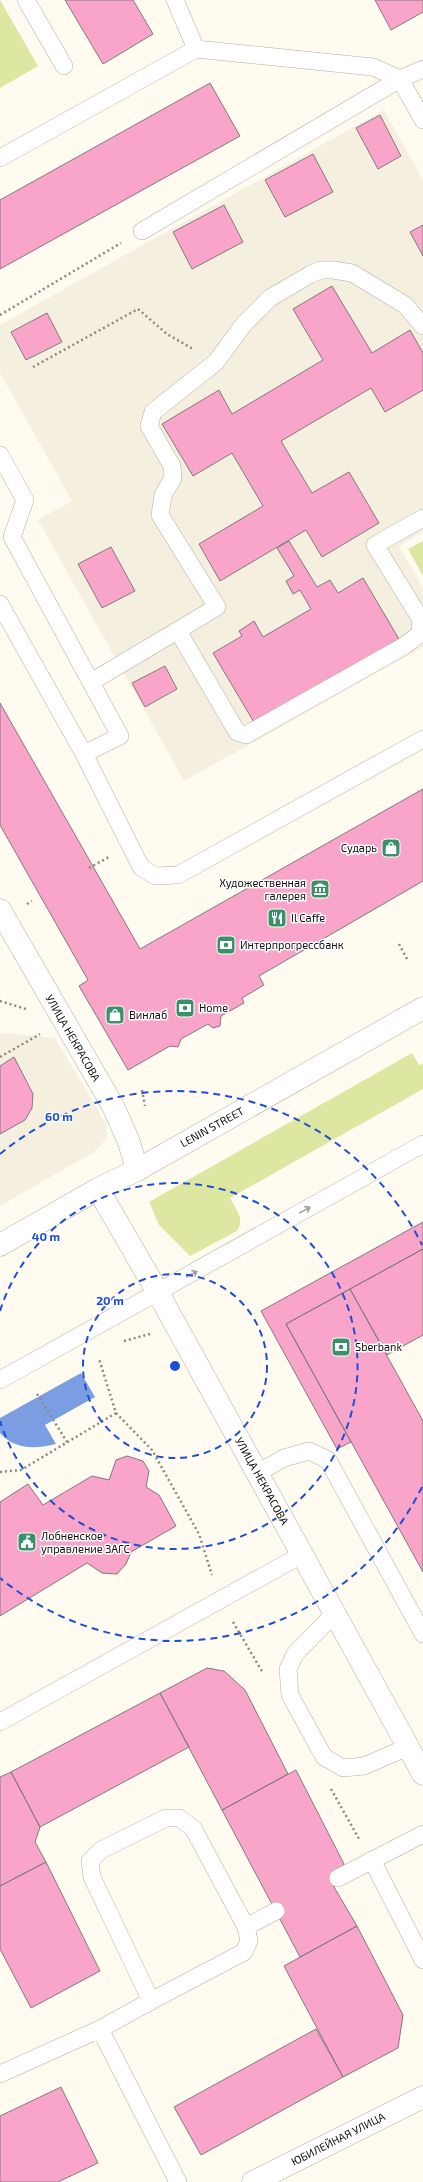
<svg xmlns="http://www.w3.org/2000/svg" width="423" height="2182" font-family="'Exo 2',sans-serif">
  <style>
    .built { fill: #f5efdf }
    .green { fill: #dde7a1 }
    .water { fill: #7b9ee3 }
    .building { fill: #f9a4c9; stroke: #83797d }
    .lines { fill: none; stroke-linecap: round; stroke-linejoin: round }
    .service-casing { stroke: #b1aea4; stroke-width: 18 }
    .minor-casing { stroke: #b1aea4; stroke-width: 23 }
    .tertiary-casing { stroke: #b1aea4; stroke-width: 23 }
    .path { stroke: #8b8881; stroke-width: 2.5; stroke-dasharray: 2 3; stroke-linecap: butt }
    .service { stroke: #fff; stroke-width: 17 }
    .minor { stroke: #fff; stroke-width: 22 }
    .tertiary { stroke: #fff; stroke-width: 22 }
    .oneway { stroke: #9f9f9d }
    .ring { fill: none; stroke: #1d4ed8; stroke-width: 2; stroke-dasharray: 7 5 }
    .labels { text-anchor: middle; stroke-width: 3; stroke-linejoin: round; paint-order: stroke }
    .poi-label { font-size: 11px; fill: #100e0b; stroke: #fff; text-anchor: start }
    .street-label { font-size: 11px; fill: #100e0b; stroke: #fff }
    .centre { fill: #1d4ed8; stroke: #fff; stroke-width: 2 }
    .ring-label { font-size: 12px; text-anchor: middle; font-weight: bold; fill: #1d4ed8; stroke: #fff; stroke-width: 3; stroke-linejoin: round; paint-order: stroke }
  </style>
  <rect width="100%" height="100%" fill="#fffbf1"/>
  <path class="built" d="M384 110 423 180V532L399 546 423 588V647L184 781 38 520 72 501 0 373V325Z
    M3 1033 55 1038 106 1124 107 1138 94 1152 0 1206V1035Z"/>
  <path class="green" d="M0 0 38 66 0 88Z
    M423 541V576L408 549Z
    M412 1053 419 1065 423 1064V1089L230 1198C236 1210 245 1218 237 1231L190 1256 159 1225 149 1202Z"/>
  <path class="water" d="M81 1373 95 1397 45 1425 56 1444C36 1449 15 1450 0 1433V1418Z"/>
  <path class="building" d="M65 0H133L153 34 103 64Z
    M375 0H423V12L391 30Z
    M210 83 240 136 0 269V200Z
    M380 115 401 156 378 169 356 128Z
    M313 154 333 192 285 217 265 180Z
    M224 205 243 242 192 269 173 232Z
    M423 225V256L410 232Z
    M332 286 372 353 410 330 423 353V390L385 412 371 388 281 441 312 493 349 472 379 523 322 557 306 530 220 581 199 544 263 506 232 453 193 476 162 424 219 390 232 414 323 360 293 309Z
    M47 313 62 342 26 360 11 332Z
    M289 541 317 587 330 580 338 593 363 578 399 639 255 724 213 653 242 636 239 631 254 621 263 637 311 609 300 590 293 594 286 581 294 576 277 548Z
    M111 547 135 591 102 608 78 564Z
    M165 666 177 689 145 707 132 683Z
    M0 703 140 949 423 789V881L259 976 264 985 242 998 244 1003 221 1016 220 1026 213 1028 208 1024 181 1039 178 1047 170 1046 128 1070 79 986 88 980 0 825Z
    M14 1057 33 1094 32 1108 25 1120 0 1134V1066Z
    M423 1222V1249L286 1324 351 1442 337 1449 261 1311Z
    M423 1249V1335L387 1355 350 1289Z
    M350 1289 423 1421V1572L286 1324Z
    M127 1456 143 1461 149 1471 146 1487 159 1495 176 1526 131 1552 126 1564 117 1574 102 1573 87 1563 0 1616V1502L28 1484 43 1505 92 1476 109 1480 116 1460Z
    M207 1668 224 1671 245 1690 288 1774 222 1810 160 1693Z
    M160 1693 189 1747 40 1827 11 1772Z
    M296 1770 344 1864 334 1887 357 1926 300 1957 222 1810Z
    M11 1772 40 1827 35 1842 46 1862 0 1886V1777Z
    M46 1862 100 1971 31 2008 0 1949V1886Z
    M357 1926 403 2015 398 2048 343 2077 284 1966Z
    M316 2029 343 2077 201 2155 174 2107Z
    M61 2087 98 2163 58 2182H0V2116Z"/>
  <g class="lines">
    <g class="service-casing">
      <path id="service" d="M26 0 64 66
        M175 0 196 49
        M0 158 196 49 373 67 400 79 423 120
        M142 231 400 79 423 69
        M0 455 25 500 12 537 120 736 84 754
        M0 604 84 754 141 867 155 876 178 875 423 739
        M178 631 237 732 246 735 404 646 421 633 420 618 375 545 423 518
        M91 682 217 607 160 515 163 495 173 478 172 466 149 426 153 412 216 362 244 324 270 298 311 274 321 270H333L352 273 405 305 423 326
        M0 1380 423 1144
        M258 1473 284 1458 309 1451 328 1460 423 1634
        M334 1614 295 1654 288 1669 290 1695 324 1757 343 1768 364 1766 408 1747
        M0 1722 303 1554
        M372 1860 423 1960
        M338 1878 423 1834
        M246 1927 276 1911
        M100 2029 151 2001 92 1877 90 1861 101 1850 166 1818H179L193 1828 246 1927 249 1941 244 1952 151 2001
        M0 2074 100 2029 178 2182"/>
    </g>
    <g class="minor-casing">
      <path id="minor" d="M0 910 113 1106 129 1142 137 1170
        M253 2182 423 2097"/>
    </g>
    <g class="tertiary-casing">
      <path id="tertiary" d="M98 1189 157 1291 423 1774
        M0 1245 98 1189 137 1170 423 1008"/>
    </g>
    <path class="path" d="M0 315 121 243
      M33 367 138 309 167 334 193 349
      M89 868 109 857
      M27 904 32 901
      M399 944 407 959
      M0 1001 26 1009
      M0 1057 40 1034
      M142 1090 145 1106
      M124 1341 150 1334
      M37 1394 67 1442
      M116 1413 152 1450 199 1534 212 1575
      M0 1472 21 1470 116 1413 99 1359
      M233 1622 263 1673
      M331 1789 359 1839"/>
    <use href="#service" class="service"/>
    <use href="#minor" class="minor"/>
    <use href="#tertiary" class="tertiary"/>
  </g>
  <defs><path id="oneway-shaft" d="M-6 0H5M1.5-3L5.5 0L1.5 3" fill="none" stroke-width="1.6" stroke-linecap="round" stroke-linejoin="round"/></defs>
  <g class="oneway">
    <use href="#oneway-shaft" transform="translate(305 1210) rotate(-29)"/>
    <use href="#oneway-shaft" transform="translate(192 1274) rotate(-28)"/>
  </g>
  <g class="ring">
    <circle cx="175" cy="1366" r="92"/>
    <path d="M0 1311A183 183 0 1 1 0 1421"/>
    <path d="M422 1487A275 275 0 0 1 0 1578M0 1154A275 275 0 0 1 422 1245"/>
  </g>
  <defs>
    <g id="shop-square" transform="scale(1)"><rect x="-9" y="-9" width="18" height="18" rx="4" fill="#399267" stroke="#fff"/><path d="M-5-2.5h2.3a2.7 3.5 0 0 1 5.4 0H5L5.5 6h-11ZM-1.5-2.5h3a1.5 2.3 0 0 0-3 0Z" fill="#fff"/></g>
    <g id="museum-square" transform="scale(1)"><rect x="-9" y="-9" width="18" height="18" rx="4" fill="#399267" stroke="#fff"/><path d="M0-6L6-3V-2H-6V-3ZM-5-1h2V3h-2ZM-1-1h2V3h-2ZM3-1h2V3H3ZM-6 4H6V6H-6Z" fill="#fff"/></g>
    <g id="restaurant-square" transform="scale(1)"><rect x="-9" y="-9" width="18" height="18" rx="4" fill="#399267" stroke="#fff"/><path d="M-5-6h1v4h1v-4h1v4h1v-4h1v5L-1.5 .5V6h-2V.5L-5-1ZM5-6V6H3V1.5H1.5Q1.5-4 5-6Z" fill="#fff"/></g>
    <g id="bank-square" transform="scale(1)"><rect x="-9" y="-9" width="18" height="18" rx="4" fill="#399267" stroke="#fff"/><path d="M-6-4H6V4H-6ZM0-2.3a2.3 2.3 0 1 0 0 4.6a2.3 2.3 0 1 0 0-4.6Z" fill="#fff"/></g>
    <g id="civic-square" transform="scale(1)"><rect x="-9" y="-9" width="18" height="18" rx="4" fill="#399267" stroke="#fff"/><path d="M-.6-6.5H3V-4.5H.6V-3L4-1V1h2V6H-6V1h2V-1L-.6-3ZM-1.2 2.5V6h2.4V2.5Z" fill="#fff"/></g>
  </defs>
  <g fill-rule="evenodd">
    <use href="#shop-square" x="391" y="848"/>
    <use href="#museum-square" x="320" y="889"/>
    <use href="#restaurant-square" x="277" y="918"/>
    <use href="#bank-square" x="226" y="945"/>
    <use href="#bank-square" x="185" y="1008"/>
    <use href="#shop-square" x="115" y="1015"/>
    <use href="#bank-square" x="341" y="1347"/>
    <use href="#civic-square" x="27" y="1542"/>
  </g>
  <g class="labels">
    <g class="poi-label">
      <text x="377" y="852" text-anchor="end">Сударь</text>
      <text x="306" y="887" text-anchor="end">Художественная<tspan x="306" dy="13">галерея</tspan></text>
      <text x="291" y="922">Il Caffe</text>
      <text x="240" y="949">Интерпрогрессбанк</text>
      <text x="199" y="1012">Home</text>
      <text x="129" y="1019">Винлаб</text>
      <text x="355" y="1351">Sberbank</text>
      <text x="41" y="1540">Лобненское<tspan x="41" dy="13">управление ЗАГС</tspan></text>
    </g>
    <g class="street-label">
      <text transform="translate(73 1038) rotate(60)" y="4">УЛИЦА НЕКРАСОВА</text>
      <text transform="translate(212 1127) rotate(-29)" y="4">LENIN STREET</text>
      <text transform="translate(262 1481) rotate(61)" y="4">УЛИЦА НЕКРАСОВА</text>
      <text transform="translate(338 2139) rotate(-27)" y="4">ЮБИЛЕЙНАЯ УЛИЦА</text>
    </g>
  </g>
  <circle cx="175" cy="1366" r="6" class="centre"/>
  <g class="ring-label">
    <text x="59" y="1121">60 m</text>
    <text x="46" y="1241">40 m</text>
    <text x="110" y="1305">20 m</text>
  </g>
</svg>
